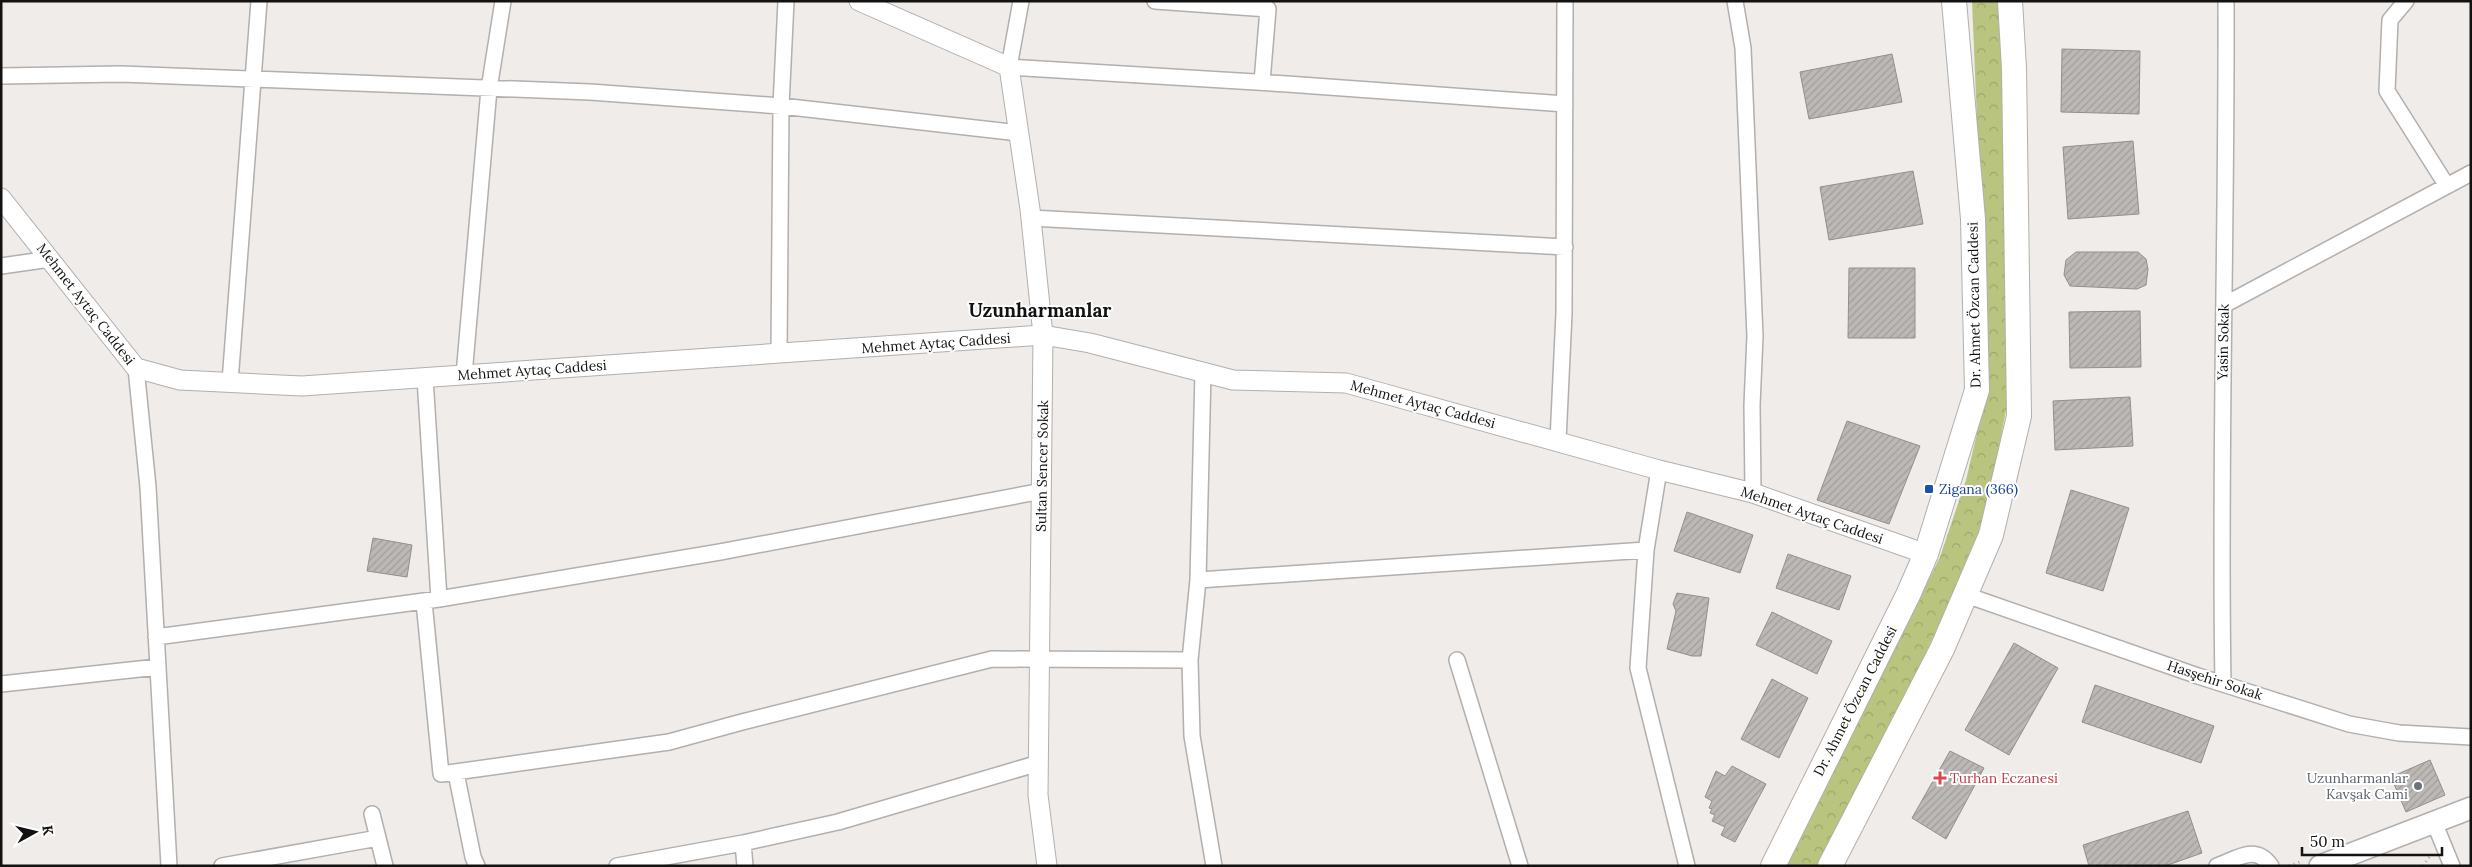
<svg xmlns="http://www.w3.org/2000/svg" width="2472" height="867" font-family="Lora,serif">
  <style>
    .forest { fill: url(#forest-crowns) }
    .building { fill: url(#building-hatch); stroke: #928f8d }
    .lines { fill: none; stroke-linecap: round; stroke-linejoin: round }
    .minor-casing { stroke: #b2afad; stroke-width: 18 }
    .tertiary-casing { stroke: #b2afad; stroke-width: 21 }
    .secondary-casing { stroke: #b2afad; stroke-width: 24 }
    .primary-casing { stroke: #b2afad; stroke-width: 26 }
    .path { stroke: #a8a5a3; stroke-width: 3; stroke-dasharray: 1 4; stroke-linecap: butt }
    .minor { stroke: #fff; stroke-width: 15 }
    .tertiary { stroke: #fff; stroke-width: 19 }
    .secondary { stroke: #fff; stroke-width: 21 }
    .primary { stroke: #fff; stroke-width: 24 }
    .transit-dot { fill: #1a4fb4; stroke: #fff; stroke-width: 2 }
    .health-dot { fill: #e0444e; stroke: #fff; stroke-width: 2 }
    .worship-dot { fill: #6b7280; stroke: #fff; stroke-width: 2 }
    .labels { text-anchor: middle; stroke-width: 4; stroke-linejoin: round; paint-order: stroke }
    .street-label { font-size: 14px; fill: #131211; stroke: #fff }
    .transit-label { font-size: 14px; fill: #164399; stroke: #fff; text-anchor: start }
    .health-label { font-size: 14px; fill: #be3a42; stroke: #fff; text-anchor: start }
    .worship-label { font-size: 14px; fill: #5b616d; stroke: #fff; text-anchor: end }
    .district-label { font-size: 19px; font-weight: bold; fill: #131211; stroke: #fff }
  </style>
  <defs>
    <pattern id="forest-crowns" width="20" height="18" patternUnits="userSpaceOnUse" patternTransform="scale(1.25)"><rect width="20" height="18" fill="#b9c47e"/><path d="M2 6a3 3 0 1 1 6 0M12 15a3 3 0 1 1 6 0" fill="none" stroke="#9ea76c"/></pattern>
    <pattern id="building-hatch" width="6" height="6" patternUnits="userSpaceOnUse" patternTransform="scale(1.25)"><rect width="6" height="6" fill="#bbb8b5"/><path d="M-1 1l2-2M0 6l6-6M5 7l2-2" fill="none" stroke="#a09d9b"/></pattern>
  </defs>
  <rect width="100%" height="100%" fill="#efece9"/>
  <path class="forest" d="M1972 1H2001L2006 200V410L1993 479 1979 532 1957 586 1922 661 1817 866H1787L1940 557 1966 480 1988 387Z"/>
  <path class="building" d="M2062 49 2140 51 2139 114 2061 112Z
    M1892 54 1902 102 1809 119 1800 72Z
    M2133 141 2139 214 2068 219 2063 147Z
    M1913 171 1923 224 1829 240 1820 187Z
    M2076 252H2138L2146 259 2148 269 2146 285 2137 289 2070 286 2064 275 2066 260Z
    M1849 268H1915V338H1848Z
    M2140 311 2141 367 2070 368 2069 312Z
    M2130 397 2133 446 2055 450 2053 401Z
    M1847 421 1920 446 1889 524 1817 500Z
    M2071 490 2129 508 2103 591 2046 573Z
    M1687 512 1753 535 1740 573 1674 551Z
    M373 538 412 545 407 577 367 571Z
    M1788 554 1851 576 1839 610 1776 588Z
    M1677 593 1709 598 1701 656H1692L1667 649 1676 611 1673 604Z
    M1772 612 1832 641 1817 674 1756 645Z
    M2014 643 2058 668 2009 755 1965 730Z
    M1772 679 1808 698 1779 758 1741 739Z
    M2095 685 2214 726 2201 763 2082 722Z
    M1950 751 1984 768 1946 839 1912 818Z
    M2430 760 2445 795 2406 812 2391 777Z
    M1732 766 1766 784 1735 842 1721 835 1725 827 1712 821 1715 815 1710 813 1712 809 1709 808 1712 801 1705 797 1716 771 1725 776Z
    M2188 811 2202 853 2165 866H2089L2083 845Z"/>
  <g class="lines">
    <g class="minor-casing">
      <path id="minor" d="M1021 1 1009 67 1287 84 1565 104
        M1155 1 1268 9 1262 82
        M1735 1 1743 48 1755 336 1752 405 1753 493
        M2406 1 2390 20 2387 91 2447 186
        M1 76 121 74 590 92 781 106 1019 133
        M1031 218 1565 247
        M1 266 50 259
        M2224 305 2471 173
        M779 353 781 106 786 1
        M136 368 148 487 169 866
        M1203 372 1198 580 1190 660 1192 736 1214 866
        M464 375 489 89 503 1
        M425 378 439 599
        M230 382 259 1
        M1558 441 1564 313 1565 1
        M1659 470 1646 550 1638 668 1687 866
        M1198 580 1646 550
        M1966 595 2198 676 2349 724 2399 733 2471 737
        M424 602 441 774 669 742 742 722 992 659 1190 660
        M156 637 439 599 720 552 1042 491
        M1457 660 1520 866
        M2223 683C2219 456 2227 229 2226 1
        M1 684 158 667
        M456 773 473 857 477 866
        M372 814 385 866
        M2434 822 2452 866
        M743 843 745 866
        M222 866 378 838
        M617 866 743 843 838 822 1039 763
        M2217 866C2238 858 2256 844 2271 866"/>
    </g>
    <g class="tertiary-casing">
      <path id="tertiary" d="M859 1 1009 67 1030 209 1043 335 1038 795 1047 866
        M1 198 136 368 180 380 302 386 1043 335 1090 343 1233 380 1346 383 1659 470 1753 493 1926 554"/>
    </g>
    <g class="secondary-casing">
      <path id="secondary" d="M2320 866 2471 808"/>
    </g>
    <g class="primary-casing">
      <path id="primary" d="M1773 866 1908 595 1926 554 1977 390 1973 219 1954 1
        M1830 866 1942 649 1991 535 2019 416 2014 68 2010 1"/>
    </g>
    <path class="path" d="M2289 866 2302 861
      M2423 866 2430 856"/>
    <use href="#minor" class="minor"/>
    <use href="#tertiary" class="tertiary"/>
    <use href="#secondary" class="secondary"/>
    <use href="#primary" class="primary"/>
  </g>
  <rect class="transit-dot" x="1924" y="484" width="10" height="10" rx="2.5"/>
  <path class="health-dot" d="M1937.5 770.5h5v5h5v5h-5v5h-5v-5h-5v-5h5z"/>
  <circle class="worship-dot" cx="2418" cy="786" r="5"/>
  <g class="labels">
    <g class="street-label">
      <text transform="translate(86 304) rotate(52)" y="5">Mehmet Aytaç Caddesi</text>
      <text transform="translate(1974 305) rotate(-91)" y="5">Dr. Ahmet Özcan Caddesi</text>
      <text transform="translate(2223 342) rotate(-89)" y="5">Yasin Sokak</text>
      <text transform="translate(936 343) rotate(-4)" y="5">Mehmet Aytaç Caddesi</text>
      <text transform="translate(532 370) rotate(-4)" y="5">Mehmet Aytaç Caddesi</text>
      <text transform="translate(1423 404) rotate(15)" y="5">Mehmet Aytaç Caddesi</text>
      <text transform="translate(1042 466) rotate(-89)" y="5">Sultan Sencer Sokak</text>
      <text transform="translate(1812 515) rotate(19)" y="5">Mehmet Aytaç Caddesi</text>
      <text transform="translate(2215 680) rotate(18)" y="5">Hasşehir Sokak</text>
      <text transform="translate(1855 701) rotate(-63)" y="5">Dr. Ahmet Özcan Caddesi</text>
    </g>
    <g class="transit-label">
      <text x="1939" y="494">Zigana (366)</text>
    </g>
    <g class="health-label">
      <text x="1950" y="783">Turhan Eczanesi</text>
    </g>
    <g class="worship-label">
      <text x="2408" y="783">Uzunharmanlar<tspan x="2408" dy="16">Kavşak Cami</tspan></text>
    </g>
    <g class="district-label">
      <text x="1040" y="317">Uzunharmanlar</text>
    </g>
  </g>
  <rect width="2472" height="867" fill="none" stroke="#131211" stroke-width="5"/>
  <g transform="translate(35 832) rotate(82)" stroke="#ffffff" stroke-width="4" paint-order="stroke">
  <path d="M0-4L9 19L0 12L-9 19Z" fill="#131211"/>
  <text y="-8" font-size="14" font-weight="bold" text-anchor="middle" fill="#131211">K</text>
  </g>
  <path d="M2302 847v8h140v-8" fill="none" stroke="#131211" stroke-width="2.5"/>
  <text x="2310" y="847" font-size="15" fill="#131211" stroke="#ffffff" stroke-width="4" paint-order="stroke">50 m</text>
</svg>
